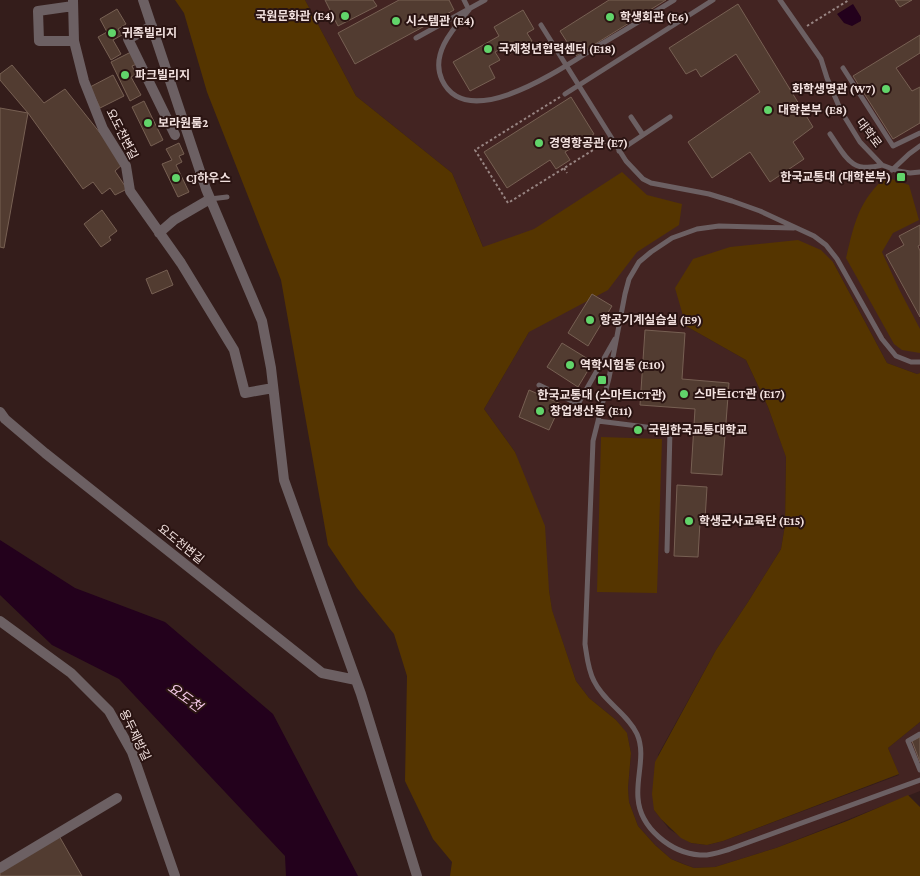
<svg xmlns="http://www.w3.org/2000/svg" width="920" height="876" font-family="'Crimson Pro','Noto Sans KR',serif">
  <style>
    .built { fill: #432422 }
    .green { fill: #553500 }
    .water { fill: #23011c }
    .building { fill: #523c31; stroke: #776053 }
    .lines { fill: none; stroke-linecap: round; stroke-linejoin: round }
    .path { stroke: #988583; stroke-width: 2; stroke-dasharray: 2.5 2.5; stroke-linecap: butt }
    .service { stroke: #6c6063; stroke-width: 5 }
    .minor { stroke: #6c6063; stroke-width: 10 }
    .poi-dot { fill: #61d46a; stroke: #2a1412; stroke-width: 2 }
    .labels { text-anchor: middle; stroke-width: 4; stroke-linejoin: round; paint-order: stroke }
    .poi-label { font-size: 12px; font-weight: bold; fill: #f2e1df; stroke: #2a1412; text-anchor: start }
    .street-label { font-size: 12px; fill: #f2e1df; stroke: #2a1412 }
    .water-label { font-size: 14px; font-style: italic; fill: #f3c8e6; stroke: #2a1412 }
  </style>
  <rect width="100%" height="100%" fill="#341d1b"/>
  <path class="built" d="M305 0H920V373L917 374 887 363 833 262 686 326 746 360 768 407 786 456 785 525 781 549 748 602 716 650 658 755 654 810 669 829 691 843 707 845 723 841 899 775 888 748 920 722V791L776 848 715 867 694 868 671 859 655 845 638 826 629 802 628 788 631 753 627 734 616 720 589 698 576 681 552 611 549 590 515 452 484 409 529 332 495 275 452 173 356 96Z"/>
  <path class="green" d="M175 0H305L356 96 452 173 483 247 534 229 622 172 647 195 682 204 679 225 637 252 608 290 529 332 484 409 515 452 545 526 549 590 552 610 576 681 589 698 616 720 627 733 631 753 628 788 629 802 638 826 655 845 671 859 683 864 694 868 715 867 776 848 847 821 908 795 920 807V876H450L452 862 433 839 405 781 407 676 394 634 357 588 328 545 281 280 207 92 184 13Z
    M886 177 909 185 919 220 893 233 882 252 899 289 920 329V353L902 350 894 344 846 258C854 225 858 201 886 177Z
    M798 240 821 250 833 262 887 363 917 374 920 373V722L888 748 899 774 723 841 707 845 691 843 681 838 661 819 654 810 652 794 655 762 716 650 748 602 781 549 785 525 786 457 768 407 746 360 686 326 675 288 693 259 730 247Z
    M601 437 662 439 657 593 597 592Z"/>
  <path class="water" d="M853 4 861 17V21L852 26 844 23 837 14Z
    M0 540 75 588 165 622 273 714 358 876H286L285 856 119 679 52 645 0 595Z"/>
  <path class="building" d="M325 0H373L377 6 338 26Z
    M399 0H449L454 10 355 64 338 33Z
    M609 0H666L576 56 560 31Z
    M895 0H912L900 7Z
    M738 4 813 127 793 142 804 159 770 182 750 152 712 178 688 142 760 92 736 54 701 77 696 69 686 74 669 48Z
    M117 9 126 24 118 29 122 35 113 40 121 54 111 60 98 37 107 32 100 19Z
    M523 10 534 29 527 33 532 41 510 54 506 46 495 52 500 60 489 66 495 78 470 91 453 62 499 36 494 27Z
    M920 35V53L896 68 912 91 920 87V123L893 139 853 76Z
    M131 52 137 64 132 66 136 74 131 77 141 95 130 101 111 62Z
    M12 65 44 103 65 89 124 163 115 171 127 189 115 195 110 188 102 194 93 182 83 189 28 113 0 80V74Z
    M113 75 124 96 100 108 90 87Z
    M571 97 594 134 565 152 570 160 556 169 550 160 507 188 484 152Z
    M144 101 163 140 151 146 132 107Z
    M0 108 28 113 4 248 0 247Z
    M179 143 184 154 179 156 182 162 176 165 189 192 178 197 162 164 172 160 166 149Z
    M102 210 117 231 109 237 111 240 101 247 84 224Z
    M920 225V245L918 246 920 251V317L886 255 904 245 899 236Z
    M167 270 173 285 152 294 146 279Z
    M592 294 612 306 588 346 568 333Z
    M645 330 685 333 682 379 729 383 722 475 691 473 695 409 640 405Z
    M562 343 593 362 578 387 547 367Z
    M529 390 561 404 549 430 519 417Z
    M677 485 707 487 705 520 700 522 698 557 674 556Z
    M920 737V762L912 741Z
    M58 834 82 876H0V868Z"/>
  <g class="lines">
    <path class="path" d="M807 26 849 0
      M560 97 475 150 508 203 606 142
      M564 168 567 173"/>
    <path class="service" d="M464 0 469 10
      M780 0 821 59 827 78 841 111 860 142 882 165 898 171 910 173 920 172
      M469 10C453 29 430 54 442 80 468 135 565 66 596 47 622 32 648 16 674 0
      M541 25 626 161 643 179 651 183 709 194 732 201 760 211 814 236 826 245 837 259 882 339 896 356 911 362H920
      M416 38 485 0
      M843 68 893 146 920 133
      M565 94 713 0
      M631 117 643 135
      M830 134C846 157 851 174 882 165
      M619 151 670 117
      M892 170 909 154 920 146
      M210 199 227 197
      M539 385 578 404 615 339
      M598 421 593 441 585 644C587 657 588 670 594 681 604 702 627 713 637 734 646 754 636 777 638 798 640 828 671 853 700 855 710 856 720 852 730 849L920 780
      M667 551 670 430 598 421 609 378 625 294 629 279 639 262 651 252 672 238 697 229 719 226 794 228
      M920 734 908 741 920 770"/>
    <path class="minor" d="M73 0 74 41 84 81 103 129 126 166 130 191 181 263 234 350 245 393 273 388
      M143 0 206 189 262 321 271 368 284 480 361 694 417 876
      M73 6 38 11 39 41H74
      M152 26 128 39 175 135
      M159 233 174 220 210 199
      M0 412 5 419 45 453 322 673 356 680
      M0 621 71 673 109 711 132 752 175 876
      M0 868 117 798"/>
  </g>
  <g class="poi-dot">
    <circle cx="345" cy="16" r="5"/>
    <circle cx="610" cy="17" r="5"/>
    <circle cx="396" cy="21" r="5"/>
    <circle cx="112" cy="33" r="5"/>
    <circle cx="488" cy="49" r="5"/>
    <circle cx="125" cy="75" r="5"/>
    <circle cx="886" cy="89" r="5"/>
    <circle cx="768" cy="110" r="5"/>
    <circle cx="148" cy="123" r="5"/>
    <circle cx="539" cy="143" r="5"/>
    <rect x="896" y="172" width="10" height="10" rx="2.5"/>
    <circle cx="176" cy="178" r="5"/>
    <circle cx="590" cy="320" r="5"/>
    <circle cx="570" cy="365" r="5"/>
    <rect x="597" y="375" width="10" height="10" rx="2.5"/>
    <circle cx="684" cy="394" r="5"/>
    <circle cx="540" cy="411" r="5"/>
    <circle cx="638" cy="430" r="5"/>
    <circle cx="689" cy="521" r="5"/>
  </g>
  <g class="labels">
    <g class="poi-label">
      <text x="335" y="20" text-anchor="end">국원문화관 (E4)</text>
      <text x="620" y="21">학생회관 (E6)</text>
      <text x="406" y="25">시스템관 (E4)</text>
      <text x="122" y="37">귀족빌리지</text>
      <text x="498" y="53">국제청년협력센터 (E18)</text>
      <text x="135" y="79">파크빌리지</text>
      <text x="876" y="93" text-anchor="end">화학생명관 (W7)</text>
      <text x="778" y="114">대학본부 (E8)</text>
      <text x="158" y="127">보라원룸2</text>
      <text x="549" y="147">경영항공관 (E7)</text>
      <text x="891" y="181" text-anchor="end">한국교통대 (대학본부)</text>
      <text x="186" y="182">CJ하우스</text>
      <text x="600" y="324">항공기계실습실 (E9)</text>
      <text x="580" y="369">역학시험동 (E10)</text>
      <text x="694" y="398">스마트ICT관 (E17)</text>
      <text x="602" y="399" text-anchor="middle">한국교통대 (스마트ICT관)</text>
      <text x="550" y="415">창업생산동 (E11)</text>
      <text x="648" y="434">국립한국교통대학교</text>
      <text x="699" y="525">학생군사교육단 (E15)</text>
    </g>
    <g class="street-label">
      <text transform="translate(869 133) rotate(53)" y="4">대학로</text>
      <text transform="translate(122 134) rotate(63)" y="4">요도천변길</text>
      <text transform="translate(181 544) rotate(39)" y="4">요도천변길</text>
      <text transform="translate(135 735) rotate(64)" y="4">용두제방길</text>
    </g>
    <g class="water-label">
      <text transform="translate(185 697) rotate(36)" y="5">요도천</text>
    </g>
  </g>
</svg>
